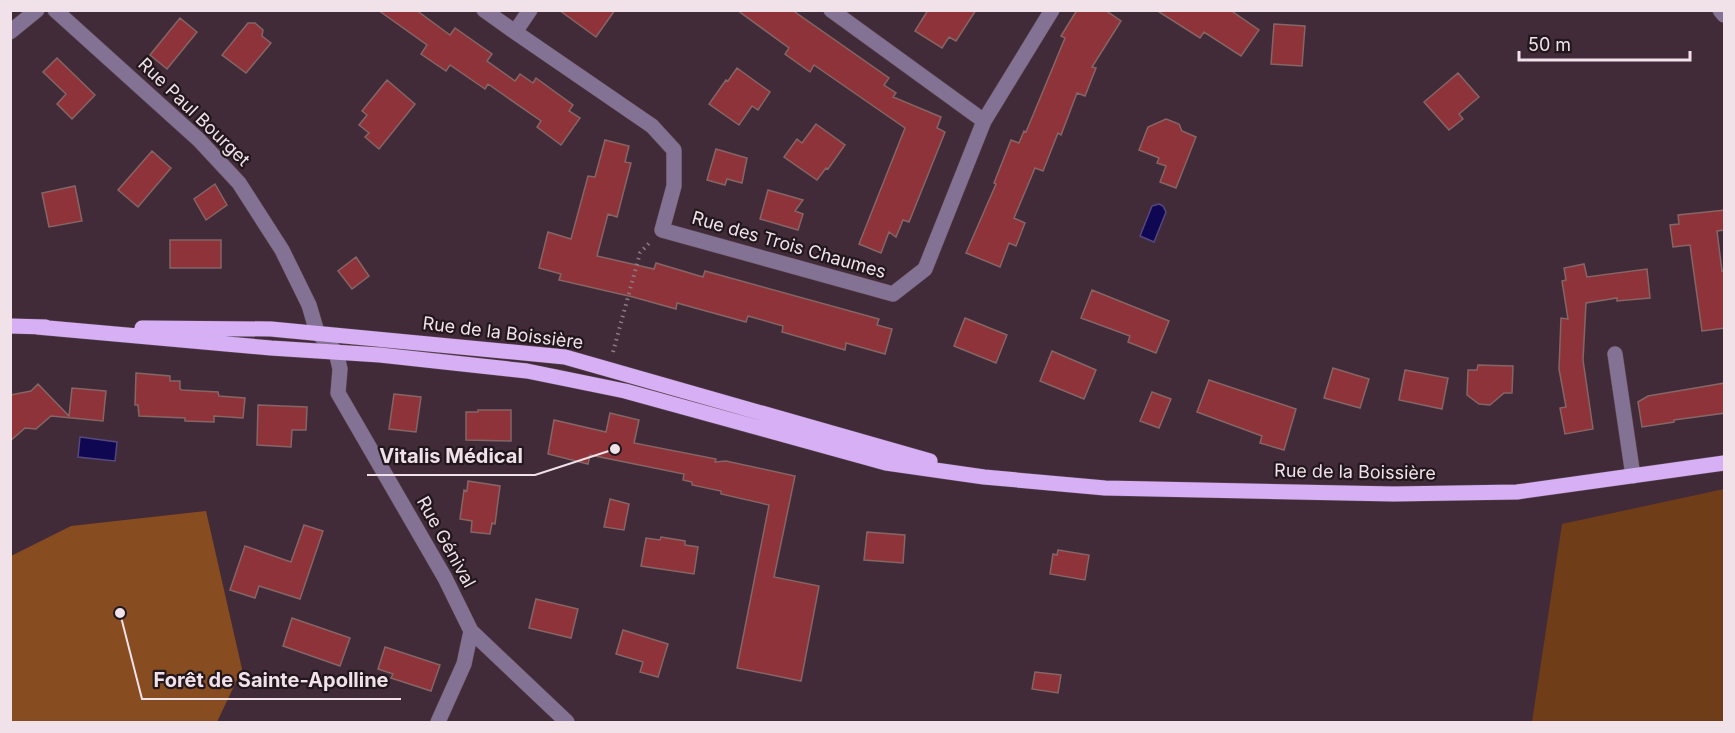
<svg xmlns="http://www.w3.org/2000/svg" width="1735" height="733" font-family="Inter,sans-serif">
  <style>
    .green { fill: #703d19 }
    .forest { fill: #884c21 }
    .water { fill: #100752; stroke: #54487f; stroke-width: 1.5 }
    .building { fill: #8f333b; stroke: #856565; stroke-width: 1.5 }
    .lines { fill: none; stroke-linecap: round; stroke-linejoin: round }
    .minor-casing { stroke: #5e4854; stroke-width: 16 }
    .major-casing { stroke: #5e4854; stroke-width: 16 }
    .path { stroke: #8d7984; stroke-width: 4; stroke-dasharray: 1.5 4.5; stroke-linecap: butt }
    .minor { stroke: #847294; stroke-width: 15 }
    .major { stroke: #d6aff5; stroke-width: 15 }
    .labels { text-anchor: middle; stroke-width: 4.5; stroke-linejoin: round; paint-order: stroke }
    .street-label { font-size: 18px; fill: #f1e1e9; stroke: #22171d }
    .leader { fill: none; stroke: #f1e1e9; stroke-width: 2 }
    .callout-dot { fill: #f1e1e9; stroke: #22171d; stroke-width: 2 }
    .callout-label { font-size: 20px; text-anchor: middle; font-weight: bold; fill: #f1e1e9; stroke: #22171d; stroke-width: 4.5; stroke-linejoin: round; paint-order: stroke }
  </style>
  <rect width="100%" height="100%" fill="#422b38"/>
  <path class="green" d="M1724 489V722H1532L1562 524Z"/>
  <path class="forest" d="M206 511 242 669 217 722H11V556L71 526Z"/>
  <path class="water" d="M1159 204 1163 206 1166 212 1154 242 1140 236 1152 206Z
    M80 437 117 442 115 461 78 457Z"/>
  <path class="building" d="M378 10H416L450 35 455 28 492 54 487 61 515 81 520 74 533 83 536 78 573 105 569 111 580 118 561 145 537 127 541 121 488 84 485 89 450 65 446 71 421 54 427 45Z
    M559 10H615L596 37Z
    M737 10H792L889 78 884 85 896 93 893 97 941 117 937 128 945 132 909 222 903 220 896 237 889 232 881 253 859 244 905 128 814 65 810 72 785 54 789 48Z
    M928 10H976L956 41 949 37 942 48 915 31Z
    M1077 10H1105L1121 21 1092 67 1096 68 1085 96 1077 93 1061 135 1058 133 1043 171 1035 168 1014 218 1025 223 1016 246 1009 243 1000 267 966 253 996 184 994 183 1011 140 1019 143 1024 131 1026 132 1065 38 1061 36Z
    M1156 10H1230L1259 30 1241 56 1204 32 1200 38Z
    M180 18 197 32 167 69 150 55Z
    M248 23H255L263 30 262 36 271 43 246 73 222 55Z
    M1274 24 1305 26 1302 66 1271 64Z
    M57 58 95 95 72 119 57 104 66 94 43 72Z
    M737 68 770 92 758 110 752 106 739 125 709 104 726 80 728 81Z
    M1458 73 1479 97 1459 114 1463 119 1449 130 1424 102Z
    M387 80 415 104 379 149 365 137 369 133 359 125 367 115 362 111Z
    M1166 119 1179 124 1182 131 1196 137 1176 188 1160 182 1166 166 1157 163 1159 158 1139 150 1148 127Z
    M816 124 845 145 828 169 826 168 817 180 784 157 797 139 802 143Z
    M605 140 629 146 625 162 631 163 617 217 608 214 597 256 654 269 656 263 703 277 705 271 879 319 877 325 892 329 885 354 846 343 845 350 782 332 783 326 748 316 746 322 677 303 676 309 633 297 559 280 561 274 539 268 548 232 571 239 588 176 595 177Z
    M716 149 747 158 742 183 727 179 725 185 707 180Z
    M152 151 171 168 138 207 118 190Z
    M215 184 227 205 206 220 194 199Z
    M75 186 82 221 49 227 42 193Z
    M768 190 803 200 795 211 803 214 798 230 760 219Z
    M1725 210V230L1717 231 1722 271 1725 270V328L1702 331 1690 245 1673 247 1670 225 1679 224 1678 215Z
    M170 240H221V268H170Z
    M356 257 369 276 352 289 338 271Z
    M1584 264 1587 277 1647 269 1650 298 1617 301V298L1586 303 1583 360 1593 429 1565 434 1560 408 1566 407 1559 369 1561 318 1568 319 1562 281 1566 280 1564 268Z
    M1092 290 1169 321 1156 353 1128 342 1130 336 1081 318Z
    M965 318 1007 335 996 363 954 346Z
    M1052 351 1096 370 1084 399 1040 381Z
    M1478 365 1513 366 1512 393H1504L1490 405 1479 404 1467 395 1468 370H1477Z
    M1333 368 1369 379 1360 408 1324 398Z
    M1405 370 1448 378 1442 409 1399 400Z
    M136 373 170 376V381H180V389L182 390 218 392 219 396 245 398 243 418 214 416V422L185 421V418L139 416 138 405H135Z
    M1209 380 1296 409 1284 450 1260 443 1262 436 1197 412Z
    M1725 383V413L1674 420V422L1642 427 1638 402 1648 396Z
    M38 384 69 416 72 388 106 391 103 421 51 416 36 429 25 428 10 441V395L31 391Z
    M1152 392 1171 399 1159 428 1140 421Z
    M394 394 421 397 416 432 389 429Z
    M258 405 307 407 306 430H292L291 447 257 445Z
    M478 410H511V441L466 440V412H478Z
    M610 413 639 420 634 443 716 459 715 462 726 461 795 476 774 577 819 586 801 681 737 668 769 505 721 494V491L692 485V482L683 480 684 474 590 455 588 464 548 454 554 420 606 432Z
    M468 481 500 486 495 524 492 523 490 534 471 532 472 521 460 519 464 490 467 491Z
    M610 499 629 504 624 530 604 527Z
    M304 525 323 531 300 599 259 586 255 598 230 590 245 546 291 562Z
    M867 532 905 535 903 563 864 560Z
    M661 537 685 541V545L698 547 694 574 641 566 646 538 660 540Z
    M1058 550 1089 555 1085 580 1050 574 1053 554 1057 555Z
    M536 599 578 609 571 638 529 628Z
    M292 618 350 638 340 666 283 646Z
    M623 630 668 644 658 677 640 672 643 662 616 654Z
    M385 647 440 665 431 691 391 678 393 674 378 669Z
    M1035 672 1061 675 1058 693 1032 689Z"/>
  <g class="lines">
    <g class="minor-casing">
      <path id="minor" d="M55 10 199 140 239 183 282 250 309 305 317 332 336 352 340 369 338 393 445 578 471 631 464 664 438 722
        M484 10 515 32
        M530 10 515 32 652 126 674 150V186L662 230 893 294 925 269 984 121 1052 10
        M831 10 984 121
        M1720 10 1724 15
        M10 32 37 10
        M1615 354 1633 476
        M471 631 567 722"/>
    </g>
    <g class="major-casing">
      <path id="major" d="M10 326 46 327
        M37 327 271 348 380 355 527 371 625 391 886 463 984 477 1105 488 1394 494 1517 492 1724 463
        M142 328 271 329 565 357 930 461"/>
    </g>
    <path class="path" d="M613 352 640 253 651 241"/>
    <use href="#minor" class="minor"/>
    <use href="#major" class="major"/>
  </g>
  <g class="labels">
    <g class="street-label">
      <text transform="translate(194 112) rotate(44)" y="6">Rue Paul Bourget</text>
      <text transform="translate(789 245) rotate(16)" y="6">Rue des Trois Chaumes</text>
      <text transform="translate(503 333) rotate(7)" y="6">Rue de la Boissière</text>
      <text transform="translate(1355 472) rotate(1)" y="6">Rue de la Boissière</text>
      <text transform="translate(446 542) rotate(61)" y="6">Rue Génival</text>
    </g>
  </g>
  <path class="leader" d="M615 449L535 475H367M120 613L142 699H401"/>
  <g class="callout-dot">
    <circle cx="615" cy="449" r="6"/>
    <circle cx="120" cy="613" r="6"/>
  </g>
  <g class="callout-label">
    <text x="451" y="463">Vitalis Médical</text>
    <text x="271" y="687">Forêt de Sainte-Apolline</text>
  </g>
  <rect width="1735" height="733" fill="none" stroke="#f1e1e9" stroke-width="24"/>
  <path d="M1519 51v9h171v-9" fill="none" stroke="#f1e1e9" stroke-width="3"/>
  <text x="1528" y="51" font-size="18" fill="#f1e1e9" stroke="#22171d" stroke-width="4.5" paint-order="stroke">50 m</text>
</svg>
